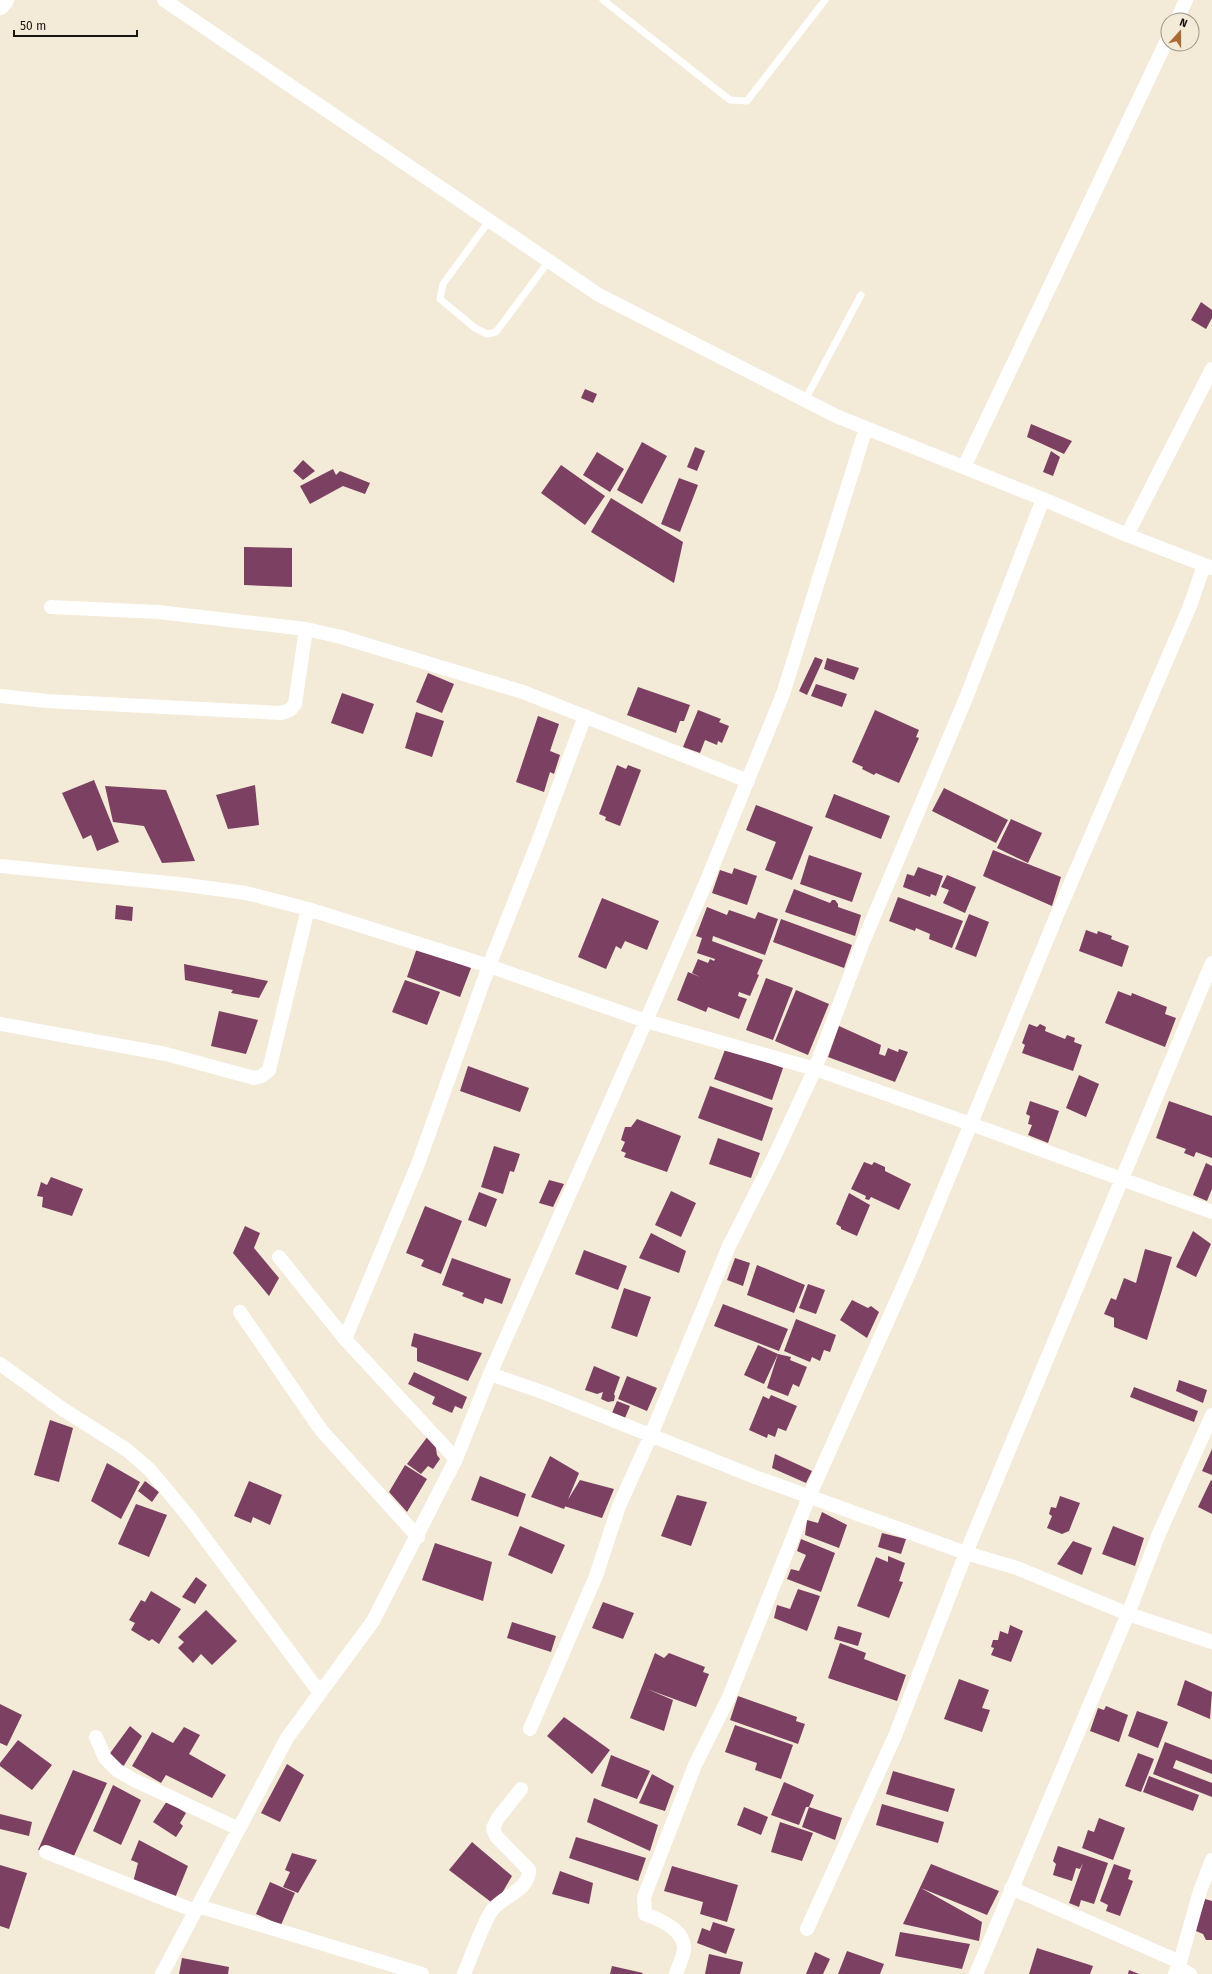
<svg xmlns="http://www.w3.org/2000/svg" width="1212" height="1974" font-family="'Fira Sans',sans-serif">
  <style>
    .building { fill: #7b4062 }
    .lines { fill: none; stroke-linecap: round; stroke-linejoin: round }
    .service { stroke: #fff; stroke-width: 7 }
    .minor { stroke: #fff; stroke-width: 14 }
    .secondary { stroke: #fff; stroke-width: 20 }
  </style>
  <rect width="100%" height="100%" fill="#f3ead7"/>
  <path class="building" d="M1201 302 1212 310V318L1206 329 1191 320Z
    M585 389 597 394 593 403 581 398Z
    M1031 424 1072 441 1064 454 1027 437Z
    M642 442 667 456 642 504 617 490Z
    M695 447 705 451 697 471 687 467Z
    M1051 451 1060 457 1053 476 1043 472Z
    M597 452 624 469 610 492 583 475Z
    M303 460 315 471 303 480 293 471Z
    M561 465 605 496 585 525 541 493Z
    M333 469 336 475 340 471 370 483 365 494 343 486 310 504 300 486Z
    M679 478 698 485 680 532 661 524Z
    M611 498 683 542 674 583 591 532Z
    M244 547 292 548V587L244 585Z
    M815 657 823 660 807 695 799 691Z
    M827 658 859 668 854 680 824 669Z
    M428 673 454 684 442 713 416 702Z
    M816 684 847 694 842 707 811 696Z
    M638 687 690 705 684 721H680L676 733 627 715Z
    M342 693 374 704 363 734 331 723Z
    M698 710 721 719 719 722 729 726 722 743 718 741 717 745 705 740 700 753 683 747Z
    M875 710 919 730 916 737 919 738 899 783 876 773 874 775 862 769 863 767 852 762Z
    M416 712 444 721 432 757 405 748Z
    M538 716 559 724 550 751 560 755 554 774 550 772 544 792 516 782Z
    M617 765 626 769 628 765 641 770 620 826 605 820 606 817 599 814Z
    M94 780 119 842 97 851 91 835 83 839 62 793Z
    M255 785 259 825 228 829 216 795Z
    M105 786 166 790 195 861 162 863 144 826 113 822Z
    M944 788 1008 820 996 843 932 811Z
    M834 794 890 816 881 839 825 817Z
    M756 805 813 827 792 880 765 870 776 842 746 830Z
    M1011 819 1042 833 1028 863 997 848Z
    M993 850 1061 877 1052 906 983 876Z
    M809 855 862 873 852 902 800 884Z
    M918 867 943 876 936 896 931 894 930 897 903 887 907 874 914 876Z
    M734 868 757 876 747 905 712 893 720 870 732 874Z
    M947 875 976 887 965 913 943 903 949 890 941 887Z
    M794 889 830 903 832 900H835L838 904V907L861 915 855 936 785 912Z
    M898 897 963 921 952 948 929 939 930 934 916 928 915 931 889 921Z
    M602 898 659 921 647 950 625 941 621 949 616 946 606 969 578 957Z
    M116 905 133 907 132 921 115 919Z
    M707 907 727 915 729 910 755 919 758 912 778 919 765 955 713 936 712 941 763 960 757 974 759 975 750 996 739 992 738 996 747 999 739 1019 708 1007 706 1012 677 1000 688 972 700 977 692 973 698 959 708 963 710 959 714 961 715 959 697 953 702 938 696 936Z
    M969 914 989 922 976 957 955 949Z
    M781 919 852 945 844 968 773 942Z
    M1086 930 1097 934 1098 931 1112 936 1111 939 1129 946 1122 967 1079 951Z
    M417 948 471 968 460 997 407 977Z
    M184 964 268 981 259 998 231 993 233 990 185 980Z
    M766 978 793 988 773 1040 746 1030Z
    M405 980 440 992 427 1025 392 1012Z
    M796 990 829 1004 808 1055 775 1041Z
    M1118 991 1131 996 1132 993 1167 1007 1165 1014 1176 1018 1165 1047 1105 1023Z
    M219 1011 258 1020 246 1054 211 1046Z
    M1029 1024 1037 1027 1040 1024 1046 1027 1045 1031 1065 1039 1067 1035 1075 1038 1074 1042 1082 1045 1073 1071 1022 1053 1025 1045 1022 1043Z
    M839 1026 881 1045 879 1054 885 1056 888 1048 898 1052 899 1049 908 1052 895 1082 828 1057Z
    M726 1047 783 1068 772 1100 714 1079Z
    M468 1066 529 1088 520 1112 460 1091Z
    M1079 1075 1099 1084 1086 1117 1066 1108Z
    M710 1086 773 1108 762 1141 698 1118Z
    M1030 1101 1059 1111 1048 1143 1028 1135 1032 1125 1028 1124 1030 1116 1026 1114Z
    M1169 1101 1212 1116V1158L1196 1152 1194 1157 1184 1153 1186 1149 1156 1138Z
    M637 1119 681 1136 667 1172 624 1157 626 1153 621 1151 625 1142 621 1140 625 1127H631Z
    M718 1138 760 1153 751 1178 709 1164Z
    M494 1146 520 1154 514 1172 510 1171 503 1194 481 1187Z
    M864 1162 872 1165 874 1162 885 1167V1171L911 1184 899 1210 871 1197 869 1200 865 1199 866 1196 851 1189Z
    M1206 1163 1212 1166V1189L1207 1201 1193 1195Z
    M51 1177 83 1189 72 1216 42 1207 43 1197 37 1196 41 1182 47 1185Z
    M549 1180 564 1184 553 1207 539 1203Z
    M671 1191 696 1203 681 1237 655 1225Z
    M479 1192 497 1199 486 1227 468 1220Z
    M849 1193 870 1205 857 1236 841 1229V1227L836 1224Z
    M425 1206 462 1221 441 1274 421 1266 424 1260 406 1253Z
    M245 1226 260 1233 254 1248 279 1278 269 1296 233 1253Z
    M1193 1231 1211 1244 1196 1277 1176 1267Z
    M651 1233 686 1251 679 1273 639 1258Z
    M1145 1249 1172 1257 1147 1340 1114 1327V1318L1104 1314 1111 1298 1116 1300 1124 1278 1136 1283Z
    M584 1250 627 1266 618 1290 575 1274Z
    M452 1258 511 1279 502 1304 485 1298 483 1304 462 1296 464 1293 442 1285Z
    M735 1258 750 1263 743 1286 727 1280Z
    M757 1265 805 1285 794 1313 747 1295Z
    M808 1284 825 1290 816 1314 799 1308Z
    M624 1288 651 1297 637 1337 611 1328Z
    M852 1300 868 1308 871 1306 879 1312 867 1338 840 1320Z
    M723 1304 788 1329 779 1351 714 1326Z
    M796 1319 836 1335 830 1352 824 1350 820 1361 812 1357 810 1362 784 1351Z
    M414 1333 482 1353 468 1381 417 1361V1348L411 1346Z
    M758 1345 778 1354 764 1384 744 1375Z
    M778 1354 791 1357 790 1360 807 1367 799 1387 793 1384 788 1396 767 1388Z
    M594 1366 620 1377 614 1394 615 1396 614 1401 608 1402 601 1399 603 1392 597 1394 585 1390Z
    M414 1372 467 1397 462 1409 455 1406 452 1413 432 1404 435 1397 408 1384Z
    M627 1376 657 1388 647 1411 618 1399Z
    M1179 1380 1207 1390 1203 1403 1176 1391Z
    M1134 1387 1198 1411 1194 1422 1130 1397Z
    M771 1395 797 1406 786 1431 778 1428 775 1437 768 1434 767 1438 749 1430 763 1396 769 1399Z
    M617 1401 630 1406 625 1418 612 1413Z
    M50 1420 73 1428 59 1482 34 1475Z
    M428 1436 435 1442 437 1455 440 1459 433 1469 428 1466 421 1474 407 1464Z
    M1212 1449V1475L1202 1471Z
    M775 1454 812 1471 806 1483 772 1468Z
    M550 1456 579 1473 564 1509 531 1497Z
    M107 1463 140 1482 121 1519 91 1501Z
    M405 1465 427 1479 407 1512 389 1492Z
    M480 1476 526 1494 518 1517 471 1500Z
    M580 1480 614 1489 602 1518 564 1506Z
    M1211 1480 1212 1481V1514L1198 1507Z
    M145 1481 159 1492 152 1502 138 1491Z
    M249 1481 282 1495 270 1525 253 1517 251 1523 234 1516Z
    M677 1495 707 1502 691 1546 661 1536Z
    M1060 1496 1080 1503 1069 1531 1062 1534 1047 1528 1052 1516 1049 1514 1051 1507 1056 1508Z
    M136 1504 167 1515 149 1557 118 1544Z
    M822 1512 847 1525 839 1548 805 1535 807 1520 818 1523Z
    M520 1526 565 1545 552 1574 508 1555Z
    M1113 1526 1144 1538 1135 1566 1102 1554Z
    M882 1533 906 1539 901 1554 878 1547Z
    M801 1539 835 1553 821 1592 787 1579 791 1569 799 1571 806 1555 797 1551Z
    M1073 1541 1092 1548 1082 1575 1057 1564Z
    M435 1543 492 1562 483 1601 422 1580Z
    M888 1556 905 1563 899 1581 903 1582 889 1618 857 1606 876 1557 888 1562Z
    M196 1577 207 1585 195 1604 182 1597Z
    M798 1589 820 1596 807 1631 774 1618 777 1605 790 1609Z
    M151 1591 181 1609 159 1644 152 1639 149 1641 131 1630 135 1623 129 1620 141 1600 145 1602Z
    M603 1602 634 1613 623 1639 592 1628Z
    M206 1610 237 1641 212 1665 201 1654 193 1663 178 1648 184 1642 178 1637Z
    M512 1622 556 1636 551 1652 507 1638Z
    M1010 1625 1023 1631 1011 1662 991 1655 994 1648 991 1647 993 1640H998L1000 1631 1008 1634Z
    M838 1626 862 1633 858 1646 834 1639Z
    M840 1643 866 1653 864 1659 906 1675 897 1701 828 1678Z
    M655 1653 664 1658 669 1653 705 1667 703 1672 709 1674 696 1707 647 1689 673 1700 664 1731 630 1718Z
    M959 1679 989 1690 982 1708 990 1710 982 1732 944 1719Z
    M1185 1680 1212 1692 1210 1719 1177 1705Z
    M738 1696 797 1717 796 1721 805 1724 798 1744 730 1720Z
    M0 1704 22 1715 7 1746 0 1743Z
    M1106 1706 1128 1715 1119 1742 1090 1731 1098 1708 1104 1710Z
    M1137 1711 1168 1722 1158 1748 1128 1736Z
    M564 1717 610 1750 592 1774 547 1736Z
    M735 1725 793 1745 781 1779 755 1770 757 1763 725 1752Z
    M130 1726 142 1736 123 1767 108 1756Z
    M184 1727 200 1735 189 1754 226 1775 212 1798 166 1775 161 1783 132 1766 152 1732 173 1743Z
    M18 1740 52 1765 32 1790 0 1766V1763Z
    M1165 1742 1212 1760V1774L1176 1760 1173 1768 1212 1783V1797L1153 1774Z
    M1138 1753 1154 1759 1141 1792 1125 1786Z
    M611 1755 650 1771 637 1799 601 1786Z
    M287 1764 304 1775 280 1822 261 1813Z
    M73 1770 107 1783 73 1858 38 1850Z
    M893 1771 955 1789 948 1812 886 1794Z
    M652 1774 674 1786 665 1811 639 1803Z
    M1149 1776 1199 1795 1193 1811 1143 1792Z
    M784 1782 814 1795 809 1807H806L799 1825 771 1815Z
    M113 1785 141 1800 121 1845 93 1831Z
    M594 1798 658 1825 650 1851 587 1822Z
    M167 1801 186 1813 180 1823 183 1826 176 1837 153 1822Z
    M882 1804 944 1822 938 1843 876 1825Z
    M744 1807 768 1817 761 1835 737 1825Z
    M809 1807 842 1818 835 1840 802 1827Z
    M0 1814 32 1822 29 1836 0 1829Z
    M1099 1818 1125 1828 1113 1860 1082 1848 1088 1830 1094 1832Z
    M780 1822 813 1833 802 1861 771 1852Z
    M576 1837 646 1858 638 1881 569 1858Z
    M139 1840 188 1866 175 1898 132 1886 138 1863 131 1860Z
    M472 1842 512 1876 495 1905 449 1870Z
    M1058 1846 1108 1863 1094 1904 1081 1900 1079 1907 1069 1903 1083 1863 1080 1869 1076 1868 1072 1881 1053 1875 1056 1864 1053 1861Z
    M292 1853 317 1860 298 1893 283 1887 290 1872 285 1870Z
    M931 1864 999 1891 987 1915 921 1888 982 1922 979 1941 903 1924Z
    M1114 1864 1131 1870 1128 1879 1133 1881 1120 1916 1106 1911 1108 1905 1100 1901Z
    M0 1865 27 1873 9 1929 0 1926Z
    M672 1866 738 1885 727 1922 700 1914 703 1902 664 1891Z
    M560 1871 593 1883 589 1904 552 1894Z
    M270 1882 295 1893 281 1925 256 1914Z
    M1205 1899 1212 1901V1940H1206L1203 1934 1196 1931 1197 1922Z
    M713 1922 735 1929 726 1954 697 1943 702 1928 710 1931Z
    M900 1932 970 1944 962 1969 895 1956Z
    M1037 1948 1093 1966 1090 1974H1029Z
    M847 1951 884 1964 880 1974H838Z
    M815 1952 830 1959 823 1974H806Z
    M709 1954 743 1962 740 1974H705Z
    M182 1958 229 1967 228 1974H179Z
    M612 1966 643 1973 642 1974H610Z
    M1129 1970 1139 1974H1128Z"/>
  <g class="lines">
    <path class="service" d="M603 0 730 100 747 101 825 0
      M489 221 443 284 440 299 475 328 487 334 496 332 549 261
      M805 400 861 295"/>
    <path class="minor" d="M164 0 599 295 836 416 1043 499 1127 535 1212 568
      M1177 20 1186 0
      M964 467 1168 38
      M1127 535 1212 369
      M51 607 158 612 306 629 341 637 523 692 748 781
      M0 696 47 701 281 713 290 710 295 704 306 629
      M0 866 179 884 246 893 308 909 489 966 646 1021 815 1069 971 1124 1212 1212
      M0 1024 166 1054 254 1078 262 1076 269 1070 308 909
      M279 1257 345 1339 456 1459
      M240 1312 321 1430 418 1537
      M345 1339 418 1164 489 966 538 842 585 716
      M0 1364 64 1410 127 1450 150 1470 189 1517 320 1693
      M490 1374 545 1393 755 1477 966 1553 1017 1568 1128 1614 1212 1642
      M530 1729 596 1576 619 1506 651 1435 729 1246 775 1155 815 1069 863 942 966 698 1043 499
      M96 1737 105 1758 117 1770 134 1780 239 1829
      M46 1852 195 1911
      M1011 1888 1180 1962
      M198 1906 422 1974
      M807 1929 895 1736 966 1553 1212 963
      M1178 1968 1190 1974
      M162 1974 287 1738 373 1621 456 1459 490 1374 646 1021 707 880 783 694 866 428
      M464 1974C470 1960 485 1918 493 1909 504 1896 530 1889 529 1870L496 1836 493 1828 498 1818 521 1789
      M676 1974C678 1967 683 1958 684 1950 685 1929 660 1920 645 1914L644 1897 695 1765 729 1697 809 1497 913 1264 1057 915 1190 606 1204 565
      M976 1974 1128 1614 1158 1536 1212 1415
      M1175 1974 1180 1962 1200 1891 1212 1860"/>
    <path class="secondary" d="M0 5 4 0"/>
  </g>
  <g transform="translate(1180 32) rotate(21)"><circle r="19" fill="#f3ead7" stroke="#9c9587"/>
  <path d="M0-3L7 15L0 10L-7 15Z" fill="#aa6a33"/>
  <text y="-6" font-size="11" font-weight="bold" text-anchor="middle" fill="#191610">N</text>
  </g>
  <path d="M14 30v6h123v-6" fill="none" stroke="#191610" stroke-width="2"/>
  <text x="20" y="30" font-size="12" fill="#191610" stroke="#f3ead7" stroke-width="3" paint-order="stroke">50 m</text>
</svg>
